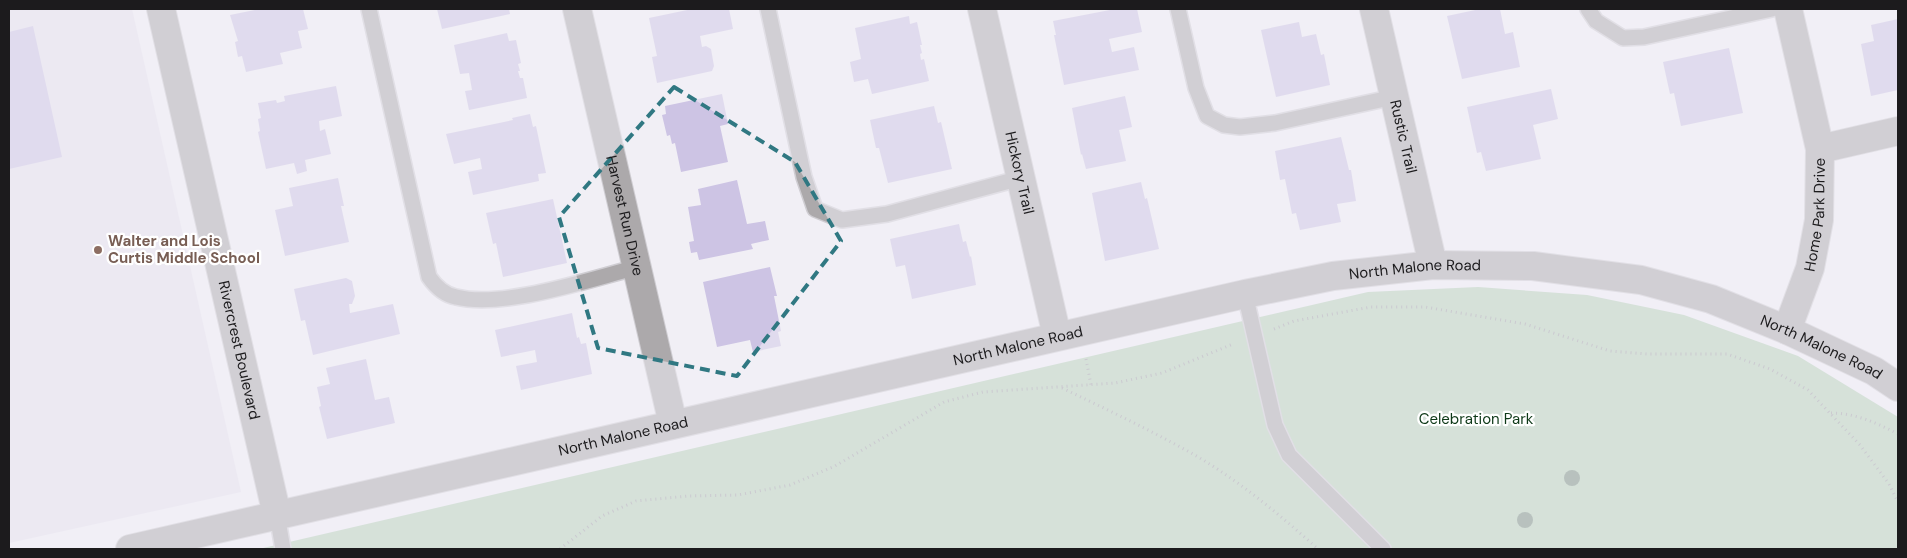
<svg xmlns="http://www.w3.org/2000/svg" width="1907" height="558" font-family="'DM Sans',sans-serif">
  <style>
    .built { fill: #e6e2ee }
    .green { fill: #b5d0b7 }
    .building { fill: #cdc4e4 }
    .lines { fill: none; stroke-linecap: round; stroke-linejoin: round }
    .service-casing { stroke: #cfcdd2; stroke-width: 18 }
    .minor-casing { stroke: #cfcdd2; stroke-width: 30 }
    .tertiary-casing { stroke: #cfcdd2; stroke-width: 30 }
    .path { stroke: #9f9da2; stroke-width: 3; stroke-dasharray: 1 4; stroke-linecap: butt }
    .service { stroke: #aca9ab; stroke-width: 15 }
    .minor { stroke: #aca9ab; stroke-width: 28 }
    .tertiary { stroke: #aca9ab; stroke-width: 28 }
    .tree { fill: #748b7b }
    .marked { fill: none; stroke: #307882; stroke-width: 4; stroke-dasharray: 10 6; stroke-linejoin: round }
    .education-dot { fill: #8d6e63; stroke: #fff; stroke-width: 2 }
    .labels { text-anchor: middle; stroke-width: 4.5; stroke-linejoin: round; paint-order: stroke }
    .street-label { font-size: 15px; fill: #1c1b1d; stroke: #fff }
    .education-label { font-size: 15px; font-weight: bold; fill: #785e54; stroke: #fff; text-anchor: start }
    .park-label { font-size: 15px; fill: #0e3918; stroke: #fff }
  </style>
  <rect width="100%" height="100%" fill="#f1eff5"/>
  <path class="built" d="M9 9H132L241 492 9 543Z"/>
  <path class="green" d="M1478 287 1587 295 1684 315 1798 356 1898 417V549H259L1368 292Z"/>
  <path class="building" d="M260 9H303L308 29 298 31 302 48 280 53 283 64 246 72 242 56 238 57 235 42 238 41 230 15Z
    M437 9H509L510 14 442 29Z
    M692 9H729L733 29 700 36 702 47 706 46 711 49 714 66 712 71 657 83 652 57 657 56 649 18Z
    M1115 9H1137L1142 32 1109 39 1112 52 1134 47 1139 70 1064 85 1054 35H1056L1053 21Z
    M1480 9H1500L1505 34 1513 32 1520 67 1462 79 1447 16Z
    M909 16 910 24 917 22 922 45H920L922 53 920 54 921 60 924 59 929 81 872 94 868 79 854 82 850 62 861 59 855 28Z
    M1898 19V90L1871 96 1861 44 1874 41 1871 25Z
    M1299 22 1302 37 1316 34 1321 55 1324 54 1330 85 1276 97 1261 30Z
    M33 26 62 157 9 169V32Z
    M507 33 509 41 516 40 521 63 518 64 520 71H518L520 78H523L527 98 469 110 465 91 472 90 469 73 460 74 454 45Z
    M1729 48 1743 113 1681 126 1674 93 1670 94 1663 62Z
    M336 86 342 116 319 121 320 131 325 129 331 154 305 160 307 171 297 174 294 163 266 169 258 132 260 131 258 119 261 118 258 103 276 100 277 103 285 101 284 96Z
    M1551 89 1558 119 1533 125 1541 159 1486 171 1481 152 1477 153 1467 107Z
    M722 94 728 124 720 126 728 162 681 172 675 143 672 144 670 135 667 136 662 115 666 114 665 106Z
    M1125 96 1132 127 1119 130 1126 161 1086 169 1082 154 1081 155 1072 108Z
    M934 106 938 123 941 122 952 169 888 183 879 148H876L870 120Z
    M530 114 533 127 536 126 546 173 538 174 539 181 473 195 468 172 482 169 480 158 454 164 446 134 513 120 512 118Z
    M1341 137 1349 170H1351L1356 201 1337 204 1341 222 1300 230 1296 213 1292 214 1285 179 1280 180 1275 151Z
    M338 178 344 206H341L349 242 285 256 275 210 293 206 289 188Z
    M737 180 747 224 765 221 769 240 751 244 753 249 699 260 697 252 691 253 689 242 694 241 688 207 701 205 698 189Z
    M1141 182 1145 199 1147 198 1159 249 1105 261 1092 193Z
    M553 199 567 263 503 277 496 243 493 244 486 213Z
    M959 224 963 242 966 241 970 257 971 256 976 285 912 299 905 265 896 267 890 239Z
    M770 267 777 296H774L781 331 778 332 781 346 753 352 750 340 717 347 703 282Z
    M346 278 352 281 355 296 352 304H349L350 313 393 304 400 334 313 355 305 320 301 321 294 289Z
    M572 313 577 338 579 337 581 344 586 343 592 374 521 390 516 366 537 362 535 350 501 357 495 330Z
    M366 359 375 400 389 397 395 423 327 439 319 407 321 406 317 387 330 384 326 368Z"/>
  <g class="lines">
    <g class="service-casing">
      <path id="service" d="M369 9 429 277C436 287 445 295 456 297 504 309 590 279 638 267
        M768 9 804 177 815 209 842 220 887 214 1021 178
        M1178 9 1196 88 1207 116 1224 125 1240 127 1275 123 1394 97
        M1588 9 1596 21 1623 38 1644 37 1772 9
        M1245 294 1275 425 1289 455 1383 549
        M277 515 283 549"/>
    </g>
    <g class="minor-casing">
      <g id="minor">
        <path id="s1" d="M577 9 673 424"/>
        <path id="s2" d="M982 9 1057 336"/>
        <path id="s3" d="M1374 9 1433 265"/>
        <path d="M1820 149 1898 131"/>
        <path id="s4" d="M1787 330 1810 268 1819 220 1820 149 1788 9"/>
      </g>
    </g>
    <g class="tertiary-casing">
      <g id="tertiary">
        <path id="s5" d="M161 9 277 515"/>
        <path id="s6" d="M130 549 1245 294 1333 276 1433 265 1533 266 1641 280 1711 299 1787 330 1874 371 1898 387"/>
      </g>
    </g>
    <path class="path" d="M1274 329 1294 321 1371 307H1425L1525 324 1610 351 1647 354H1727L1770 369 1808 390 1860 445 1889 484 1898 502
      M1086 359 1091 385
      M1062 388C1106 409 1150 430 1193 454 1238 480 1279 514 1318 549
      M1831 413C1855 413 1877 423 1898 434
      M560 549 602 516 636 501 688 496 738 495 790 485 835 466 944 402 983 392 1115 383 1162 373 1233 344"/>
    <use href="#service" class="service"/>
    <use href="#minor" class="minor"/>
    <use href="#tertiary" class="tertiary"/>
  </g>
  <g class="tree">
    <circle cx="1572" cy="478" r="8"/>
    <circle cx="1525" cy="520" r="8"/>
  </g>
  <path d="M0 0H1907V558H0ZM674 87 795 162 841 241 737 376 598 348 559 217Z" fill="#f1eff5" fill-opacity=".55" fill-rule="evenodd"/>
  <path class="marked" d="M674 87 795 162 841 241 737 376 598 348 559 217Z"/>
  <circle class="education-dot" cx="98" cy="250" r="5"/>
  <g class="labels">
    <g class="street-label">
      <text dy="5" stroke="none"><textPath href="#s3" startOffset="131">Rustic Trail</textPath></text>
      <text dy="5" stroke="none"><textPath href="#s2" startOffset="168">Hickory Trail</textPath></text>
      <text dy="5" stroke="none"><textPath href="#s4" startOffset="120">Home Park Drive</textPath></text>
      <text dy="5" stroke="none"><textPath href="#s1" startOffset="212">Harvest Run Drive</textPath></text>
      <text dy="5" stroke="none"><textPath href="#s6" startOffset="1316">North Malone Road</textPath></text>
      <text dy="5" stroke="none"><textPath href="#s6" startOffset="911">North Malone Road</textPath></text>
      <text dy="5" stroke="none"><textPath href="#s6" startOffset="1736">North Malone Road</textPath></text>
      <text dy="5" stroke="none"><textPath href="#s5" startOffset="350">Rivercrest Boulevard</textPath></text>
      <text dy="5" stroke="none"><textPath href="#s6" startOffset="506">North Malone Road</textPath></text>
    </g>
    <g class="education-label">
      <text x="108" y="246">Walter and Lois<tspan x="108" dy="17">Curtis Middle School</tspan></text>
    </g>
    <g class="park-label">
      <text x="1476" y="424">Celebration Park</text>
    </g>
  </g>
  <rect width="1907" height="558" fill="none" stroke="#1c1b1d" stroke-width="20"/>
</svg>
